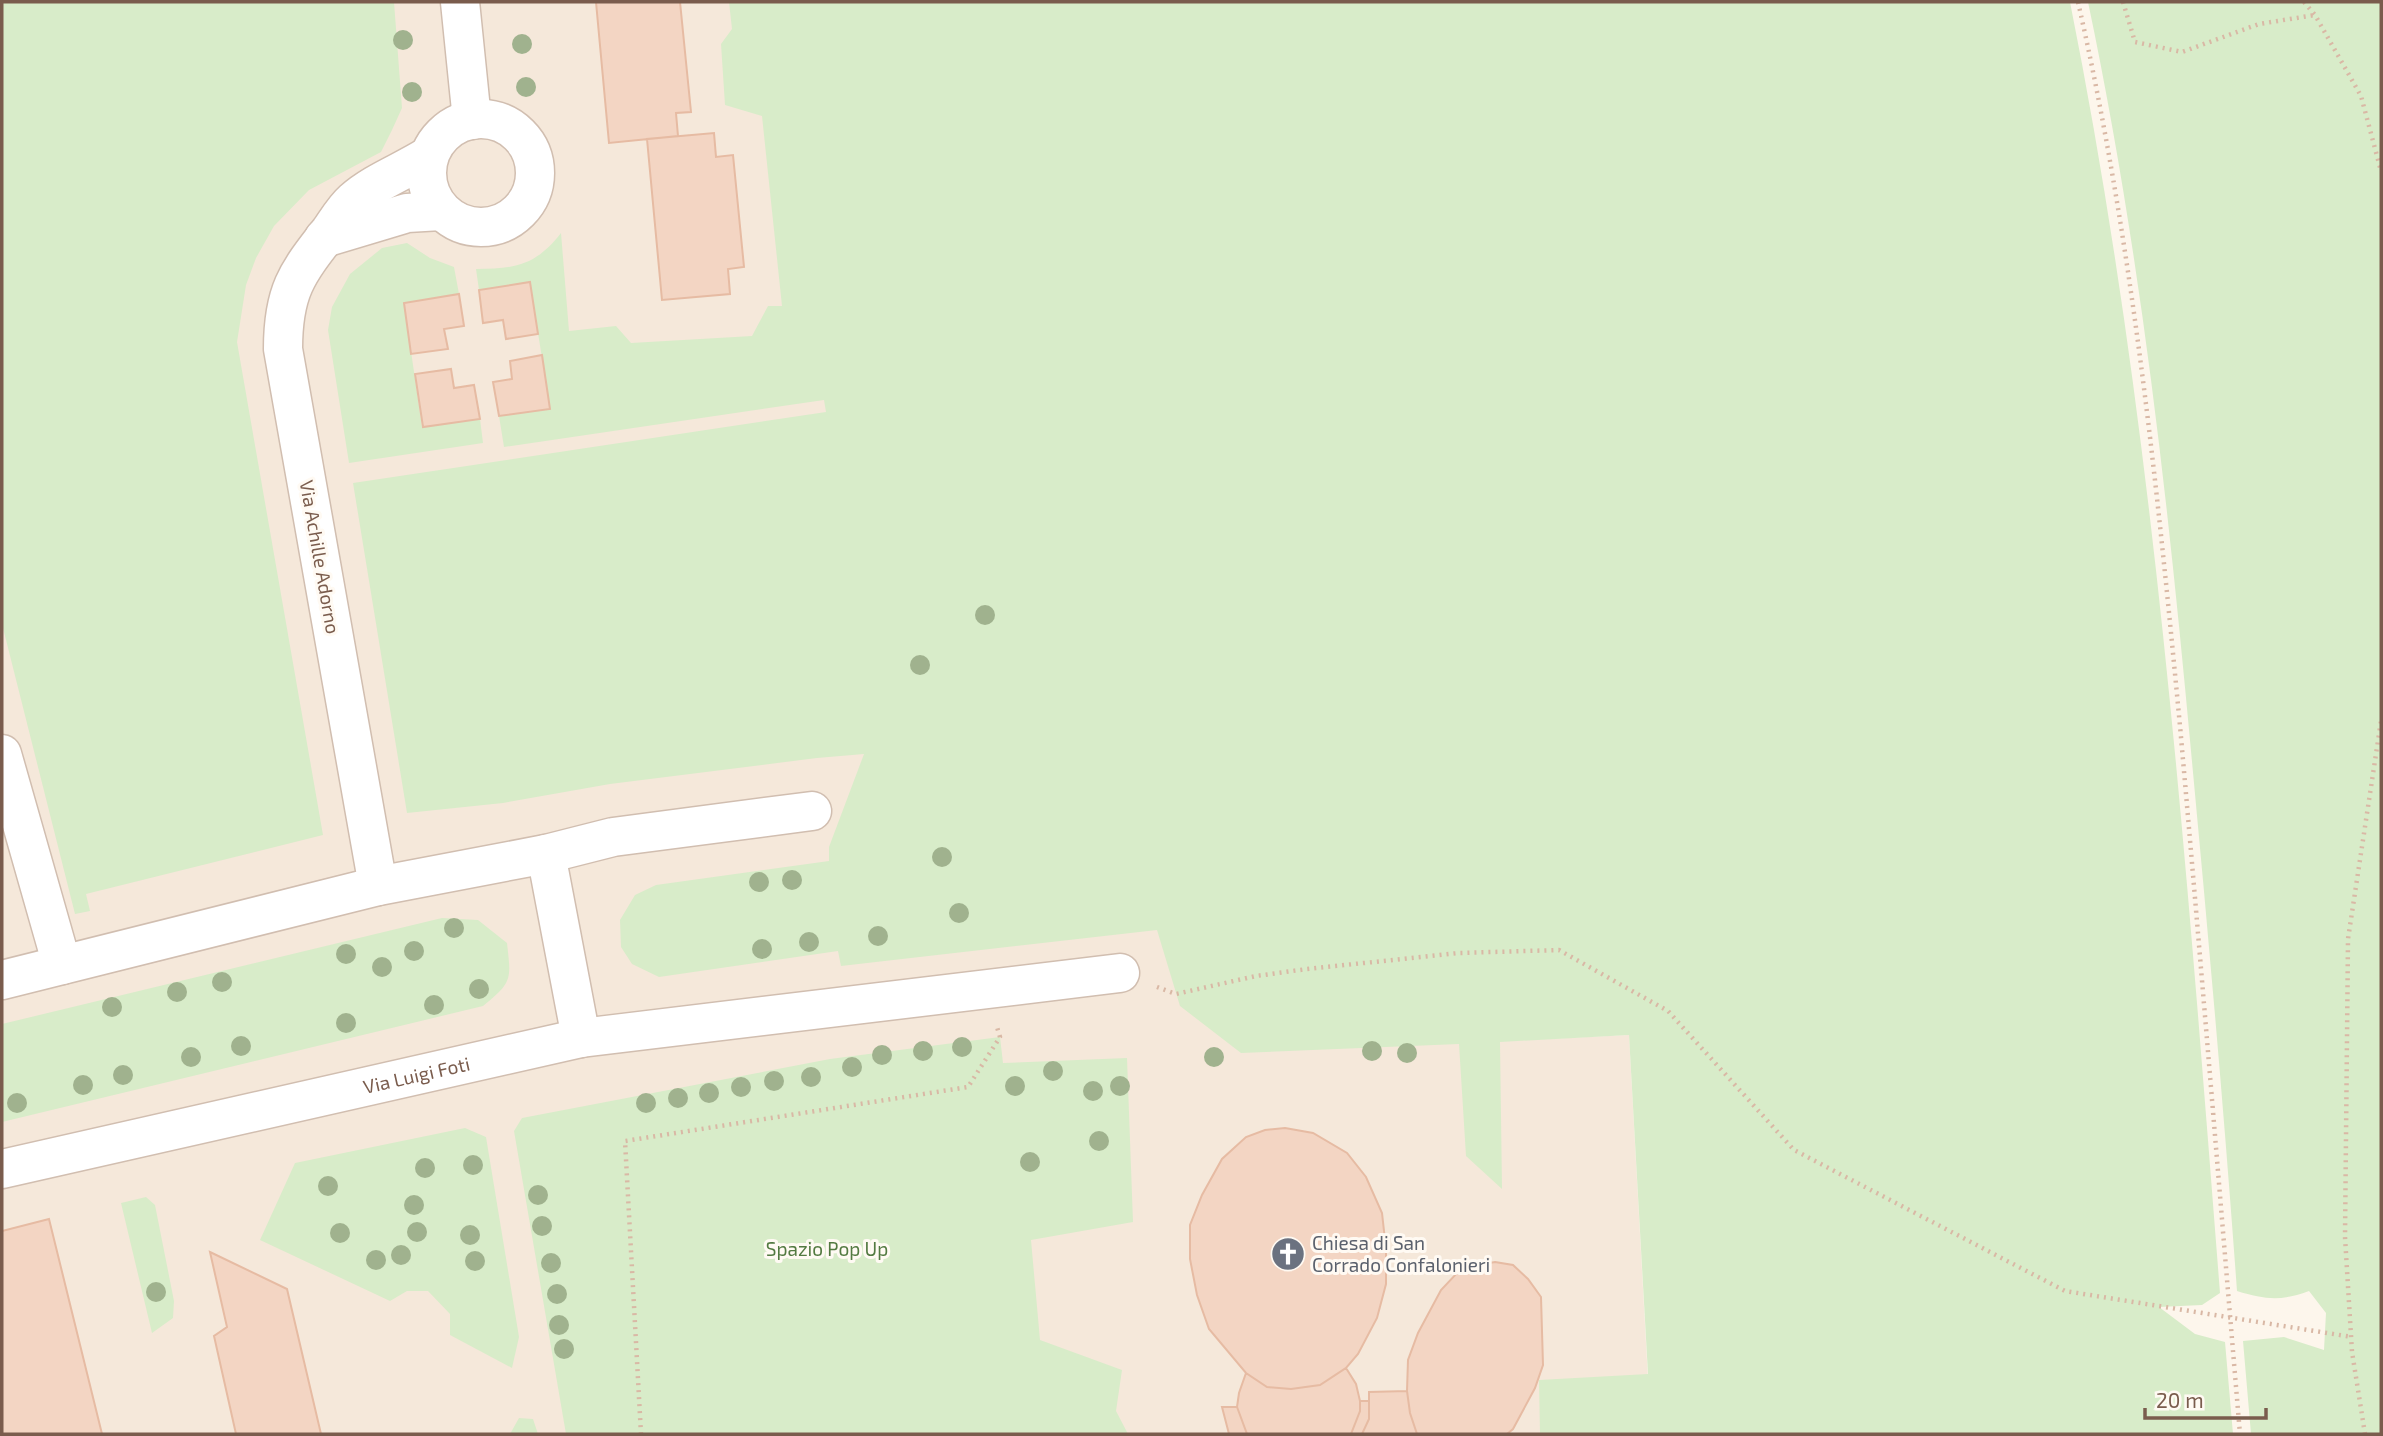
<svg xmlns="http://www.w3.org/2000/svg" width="2383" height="1436" font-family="'Exo 2',sans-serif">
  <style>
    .residential { fill: #f5e8da }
    .green { fill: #d8ecc9 }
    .building { fill: #f3d5c3; stroke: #e6bba3; stroke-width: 2 }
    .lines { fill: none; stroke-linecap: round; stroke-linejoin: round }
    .minor-casing { stroke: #d1beb0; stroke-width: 41 }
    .path { stroke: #d9b8a5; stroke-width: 4.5; stroke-dasharray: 2 5; stroke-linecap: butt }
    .minor { stroke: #fff; stroke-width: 38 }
    .tree { fill: #a0b28e }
    .labels { text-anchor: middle; stroke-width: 6; stroke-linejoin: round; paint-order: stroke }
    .street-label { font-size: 19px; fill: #7a5c4d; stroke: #fffaf3 }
    .worship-label { font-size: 19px; fill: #5b616d; stroke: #fffaf3; text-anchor: start }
    .park-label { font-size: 19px; fill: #537a41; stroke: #fffaf3 }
  </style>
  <rect width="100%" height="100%" fill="#fdf6ec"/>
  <path class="residential" d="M2 2H785L1459 1043 1629 1035 1651 1434H2Z"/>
  <path class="green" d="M2 2H394L402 108 392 130 381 152 309 190 274 226 256 258 246 285 237 342 323 835 86 894 90 911 75 914 2 624Z
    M729 2H2070C2155 427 2186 861 2220 1293L2202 1305 2159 1307 2195 1334 2225 1342 2233 1434H1540L1539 1380 1648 1374 1629 1035 1500 1042 1502 1189 1466 1156 1459 1044 1241 1053 1180 1006 1157 930 841 966 838 951 659 977 632 964 621 947 620 920 635 895 656 885 829 861V847L864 754 817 758 610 784 503 803 407 813 353 483 826 412 824 400 504 447 499 416 550 408 530 283 479 290 476 269C516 269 536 265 561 233L569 331 616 326 631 343 752 336 768 306H782L762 116 725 105 721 44 732 29Z
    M2088 2H2381V1434H2251L2243 1341 2284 1337 2324 1350 2326 1313 2309 1291C2282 1301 2266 1300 2237 1291 2224 1111 2208 931 2191 751 2168 500 2140 249 2088 2Z
    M407 243 430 258 454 267 459 294 404 303 422 427 480 419 483 443 349 463 328 330 332 307 350 274 382 248Z
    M442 918 478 920 507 943C511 979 513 982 483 1006L2 1122V1024Z
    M1000 1037 1003 1063 1127 1058 1133 1222 1031 1240 1040 1340 1122 1370 1116 1411 1128 1434H566L514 1131 522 1118 830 1059Z
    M465 1128 486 1137 519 1337 512 1368 450 1335V1314L428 1291H407L390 1301 260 1240 295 1163Z
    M146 1197 155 1205 174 1301 173 1318 152 1333 121 1203Z
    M519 1418 533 1419 538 1434H510Z"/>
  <path class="building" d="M596 2H680L691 112 676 113 678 136 609 143Z
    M714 133 716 157 733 155 744 267 728 269 730 294 662 300 647 139Z
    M530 282 538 334 506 339 503 320 483 323 479 290Z
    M459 294 464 326 444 329 448 349 411 354 404 303Z
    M542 355 550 409 499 416 493 382 512 379 510 361Z
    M451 369 454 388 474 385 480 419 423 427 415 374Z
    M1285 1128 1313 1133 1347 1153 1366 1177 1382 1213 1386 1249V1284L1377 1318 1358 1354 1346 1368 1320 1385 1291 1389 1267 1387 1246 1373 1209 1329 1197 1295 1190 1259V1225L1202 1195 1222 1159 1246 1137 1265 1130Z
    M49 1219 102 1434H2V1231Z
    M210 1252 287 1289 321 1434H236L214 1336 227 1327Z
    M1495 1262 1513 1265 1528 1279 1541 1297 1543 1365 1535 1388 1513 1429 1507 1434H1417L1410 1413 1407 1391 1408 1360 1418 1333 1441 1290 1457 1273 1478 1265Z
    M1346 1368 1356 1384 1360 1401V1411L1351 1434H1247L1237 1407 1239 1393 1246 1373 1267 1387 1291 1389 1320 1385Z
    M1407 1391 1410 1413 1417 1434H1362L1369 1419V1392Z
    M1360 1401H1369V1419L1362 1434H1351L1360 1411Z
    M1222 1407H1237L1247 1434H1229Z"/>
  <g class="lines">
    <g class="minor-casing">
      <g id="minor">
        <path d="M460 2 472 120"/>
        <circle cx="481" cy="173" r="54"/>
        <path d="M324 238 407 213 441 211"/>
        <path d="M2 754 62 965"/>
        <path d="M546 854 581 1038"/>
        <path d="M378 886 283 349C283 292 296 274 330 231 337 221 344 209 353 201 374 182 405 171 428 156"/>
        <path d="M2 980 378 886 546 854 613 837 812 811"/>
        <path id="s1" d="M2 1169 581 1038 1120 973"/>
      </g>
    </g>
    <path class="path" d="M2078 2C2132 239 2157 484 2180 726 2201 962 2220 1198 2240 1434
      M2123 2 2135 42 2182 52 2259 24 2315 15
      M2304 2 2315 15 2361 96 2381 171
      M1157 987 1176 994 1256 976 1307 969 1459 953 1559 950 1668 1011 1794 1150 2065 1291 2352 1337
      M641 1434 625 1141 968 1087 1000 1037 997 1027
      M2365 1434 2352 1352 2345 1237 2348 939 2381 721"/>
    <use href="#minor" class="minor"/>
  </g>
  <g class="tree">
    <circle cx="403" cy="40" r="10"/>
    <circle cx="522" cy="44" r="10"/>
    <circle cx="526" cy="87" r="10"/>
    <circle cx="412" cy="92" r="10"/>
    <circle cx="985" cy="615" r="10"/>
    <circle cx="920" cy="665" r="10"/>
    <circle cx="942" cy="857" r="10"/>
    <circle cx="792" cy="880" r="10"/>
    <circle cx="759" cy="882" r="10"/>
    <circle cx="959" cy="913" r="10"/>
    <circle cx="454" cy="928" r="10"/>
    <circle cx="878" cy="936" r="10"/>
    <circle cx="809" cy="942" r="10"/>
    <circle cx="762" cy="949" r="10"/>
    <circle cx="414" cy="951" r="10"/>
    <circle cx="346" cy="954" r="10"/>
    <circle cx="382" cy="967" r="10"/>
    <circle cx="222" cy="982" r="10"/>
    <circle cx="479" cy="989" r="10"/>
    <circle cx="177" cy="992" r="10"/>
    <circle cx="434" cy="1005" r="10"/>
    <circle cx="112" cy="1007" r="10"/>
    <circle cx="346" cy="1023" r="10"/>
    <circle cx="241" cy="1046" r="10"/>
    <circle cx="962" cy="1047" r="10"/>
    <circle cx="923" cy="1051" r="10"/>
    <circle cx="1372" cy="1051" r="10"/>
    <circle cx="1407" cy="1053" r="10"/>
    <circle cx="882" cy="1055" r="10"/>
    <circle cx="191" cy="1057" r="10"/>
    <circle cx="1214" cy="1057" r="10"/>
    <circle cx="852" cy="1067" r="10"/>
    <circle cx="1053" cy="1071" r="10"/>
    <circle cx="123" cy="1075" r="10"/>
    <circle cx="811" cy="1077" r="10"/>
    <circle cx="774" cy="1081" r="10"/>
    <circle cx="83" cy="1085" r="10"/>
    <circle cx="1015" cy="1086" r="10"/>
    <circle cx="1120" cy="1086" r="10"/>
    <circle cx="741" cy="1087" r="10"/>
    <circle cx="1093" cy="1091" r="10"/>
    <circle cx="709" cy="1093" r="10"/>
    <circle cx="678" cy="1098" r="10"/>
    <circle cx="17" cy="1103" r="10"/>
    <circle cx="646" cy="1103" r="10"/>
    <circle cx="1099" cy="1141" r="10"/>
    <circle cx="1030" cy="1162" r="10"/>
    <circle cx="473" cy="1165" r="10"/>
    <circle cx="425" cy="1168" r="10"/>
    <circle cx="328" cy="1186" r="10"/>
    <circle cx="538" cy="1195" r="10"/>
    <circle cx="414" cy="1205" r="10"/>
    <circle cx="542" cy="1226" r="10"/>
    <circle cx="417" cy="1232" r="10"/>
    <circle cx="340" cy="1233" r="10"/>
    <circle cx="470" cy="1235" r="10"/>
    <circle cx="401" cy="1255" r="10"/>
    <circle cx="376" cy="1260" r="10"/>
    <circle cx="475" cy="1261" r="10"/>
    <circle cx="551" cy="1263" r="10"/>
    <circle cx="156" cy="1292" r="10"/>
    <circle cx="557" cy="1294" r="10"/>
    <circle cx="559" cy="1325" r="10"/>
    <circle cx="564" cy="1349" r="10"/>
  </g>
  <defs>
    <g id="church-disc" transform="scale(1.75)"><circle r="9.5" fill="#6b7280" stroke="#fffaf3"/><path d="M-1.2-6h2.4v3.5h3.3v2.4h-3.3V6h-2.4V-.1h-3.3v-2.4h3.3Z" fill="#fff"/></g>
  </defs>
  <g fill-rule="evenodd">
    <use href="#church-disc" x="1288" y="1254"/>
  </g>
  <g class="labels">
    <g class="street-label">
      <text transform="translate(320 557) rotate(80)" y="7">Via Achille Adorno</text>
      <text dy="7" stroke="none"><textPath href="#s1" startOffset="425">Via Luigi Foti</textPath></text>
    </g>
    <g class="worship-label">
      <text x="1312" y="1250">Chiesa di San<tspan x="1312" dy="22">Corrado Confalonieri</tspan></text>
    </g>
    <g class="park-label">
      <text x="827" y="1256">Spazio Pop Up</text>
    </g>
  </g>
  <rect width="2383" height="1436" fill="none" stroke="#7a5c4d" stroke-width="7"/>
  <path d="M2145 1408v10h121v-10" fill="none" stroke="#7a5c4d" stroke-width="3.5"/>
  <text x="2156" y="1408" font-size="21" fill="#7a5c4d" stroke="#fffaf3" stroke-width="5" paint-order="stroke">20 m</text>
</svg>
